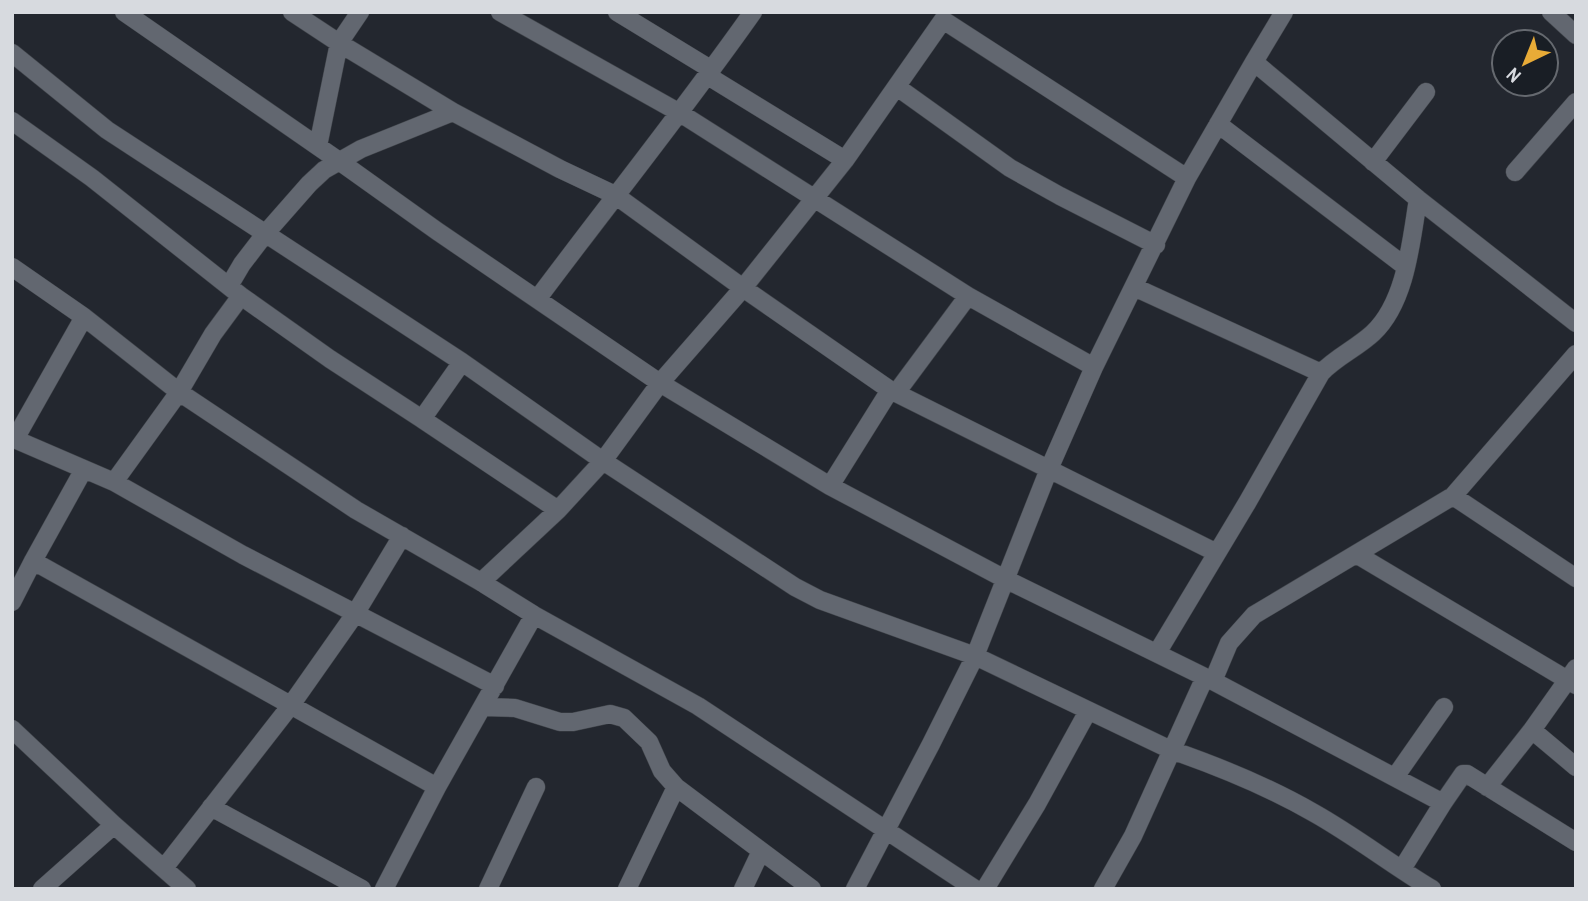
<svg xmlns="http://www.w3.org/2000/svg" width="1588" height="901" font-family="'Archivo Narrow',sans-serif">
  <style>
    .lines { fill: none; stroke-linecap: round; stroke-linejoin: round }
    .minor-casing { stroke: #41454b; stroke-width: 19 }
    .minor { stroke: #626770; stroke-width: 18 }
  </style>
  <rect width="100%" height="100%" fill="#23272f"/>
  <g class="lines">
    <g class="minor-casing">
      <path id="minor" d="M124 12 339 161 437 231 660 383 830 486 1005 579 1213 681 1443 803
        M292 12 339 43 453 112 560 169 615 195 743 288 890 390 1217 553
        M500 12 680 113 968 296 1094 367
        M617 12 712 70
        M1551 12 1576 35
        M12 53 107 130 462 362 603 461 795 587 820 600 975 656 1171 750C1220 767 1269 787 1314 813 1355 836 1392 865 1432 889
        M1254 62 1418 199 1576 323
        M708 76 845 160
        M897 87 1010 168 1060 196 1156 245
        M12 121 92 178 241 296 330 359 422 419
        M1218 124 1406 267
        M318 146 339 43 360 12
        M1373 162 1426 92
        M1515 172 1576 102
        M12 267 84 317 179 392 356 510 481 582 534 615 698 706 975 889
        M229 286 242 264 265 234 309 184 324 170 361 149 453 112
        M1134 287 1321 373
        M538 298C609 203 684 110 753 12
        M462 362 422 419 558 510
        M896 393 968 296
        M12 438 114 482 243 555 495 686
        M15 439 84 317
        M114 482 179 392 213 334 241 296
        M830 486 890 390
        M1453 496 1576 578
        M1356 554 1576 685
        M33 561 437 787
        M481 582 558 510 603 461 660 383 743 288 845 160 943 20 1187 178
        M12 602 33 561 84 469
        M1157 653 1247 503 1321 373C1336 357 1357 348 1373 333 1406 302 1411 242 1418 199
        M1213 681 1229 643 1254 615 1453 496 1576 354
        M483 707 515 708 560 722H573L610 714 624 718 649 742 662 771 676 787 812 889
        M12 729 114 825 187 889
        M1532 730 1576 767
        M1395 777 1444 707
        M1487 787 1532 730 1576 668
        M211 807 362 889
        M164 868 291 705 355 614 402 536
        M1402 869 1443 803 1463 774H1467L1576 842
        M42 889 114 825
        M384 889 437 787 534 615
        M488 889 536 787
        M627 889 676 787
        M743 889 761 851
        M855 889 931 744 975 656 1049 469 1094 367 1187 178 1254 62 1284 12
        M985 889 1037 804 1088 711
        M1103 889 1133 836 1205 677"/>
    </g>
    <use href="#minor" class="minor"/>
  </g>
  <rect width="1588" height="901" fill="none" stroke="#d7dadf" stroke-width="28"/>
  <g transform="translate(1525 63) rotate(223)"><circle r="33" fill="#191e25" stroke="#65696f" stroke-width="2"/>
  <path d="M0-5L12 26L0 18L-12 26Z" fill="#e8ab37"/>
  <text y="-10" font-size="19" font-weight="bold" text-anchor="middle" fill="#d7dadf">N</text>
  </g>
</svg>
